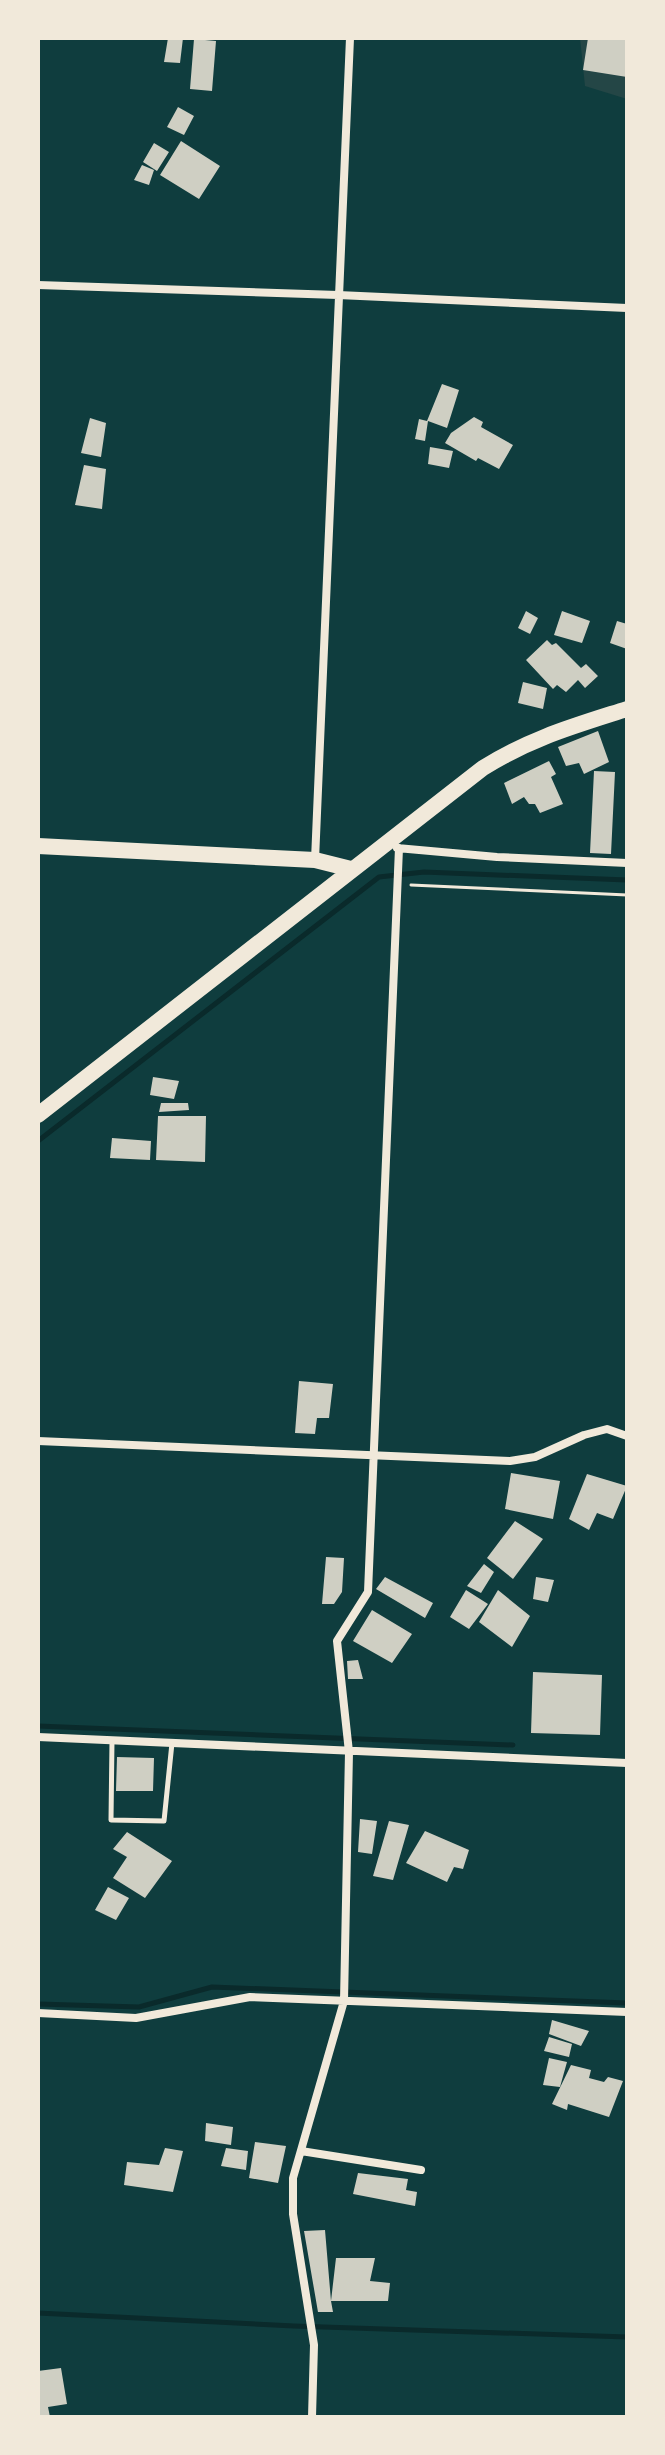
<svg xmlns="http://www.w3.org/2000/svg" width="665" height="2455" font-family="'Public Sans',sans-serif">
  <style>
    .green { fill: #244646 }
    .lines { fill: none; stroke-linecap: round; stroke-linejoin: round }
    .stream { stroke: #0a2a2b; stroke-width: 5 }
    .building { fill: #cfcfc3 }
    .path { stroke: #f1e9da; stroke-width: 3 }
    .service { stroke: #f1e9da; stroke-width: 5 }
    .minor { stroke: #f1e9da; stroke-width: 8 }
    .secondary { stroke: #f1e9da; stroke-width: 16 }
  </style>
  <rect width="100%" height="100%" fill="#0f3d3e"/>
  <path class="green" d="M580 38H627V99L585 86Z"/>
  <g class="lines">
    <path class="stream" d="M38 1141 379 877 424 872 627 880
      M38 1726 513 1745
      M38 2004 139 2007 212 1987 627 2003
      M38 2313 294 2326 627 2337"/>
  </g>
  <path class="building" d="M168 38H183L180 63 164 62Z
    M588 38H627V77L583 70Z
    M194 39 216 41 212 91 190 89Z
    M178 107 194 116 184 135 167 127Z
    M181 141 220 166 199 199 160 175Z
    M154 143 169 152 157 171 143 162Z
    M142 165 154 170 149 185 134 180Z
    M442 384 459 390 447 428 428 421 425 441 415 439 419 419 427 421Z
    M474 417 483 422 481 427 513 445 499 469 478 458 476 461 445 443 451 433Z
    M90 418 106 423 101 457 81 453Z
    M430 447 453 451 449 468 428 464Z
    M84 465 106 469 102 509 75 505Z
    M526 611 538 618 530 634 518 628Z
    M562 611 590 621 582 643 554 635Z
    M617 621 627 624V649L610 643Z
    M547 640 552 645 556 643 581 668 586 664 598 676 585 688 578 680 566 692 557 685 553 689 526 660Z
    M523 682 547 688 543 709 518 703Z
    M598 731 609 762 584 774 579 763 566 766 558 747Z
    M549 761 556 774 551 777 563 804 540 813 535 804H529L524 797 512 804 504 783Z
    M594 771 615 772 611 854 590 853Z
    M153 1077 179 1081 174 1099 150 1095Z
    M161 1103H188L189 1110 159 1112Z
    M158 1116H206L205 1162 156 1160Z
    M112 1138 151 1141 150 1160 110 1158Z
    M299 1381 333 1384 329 1418H317L315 1434 295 1433Z
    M511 1473 560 1481 553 1519 505 1509Z
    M587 1474 627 1486 613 1519 597 1513 589 1530 569 1519Z
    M515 1521 543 1539 513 1579 487 1558Z
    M326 1557 344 1558 342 1592 334 1604H322Z
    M484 1564 494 1572 481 1593 467 1586Z
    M385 1577 433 1603 425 1618 376 1589Z
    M536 1577 554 1580 548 1602 533 1599Z
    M466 1590 488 1604 469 1629 450 1617Z
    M498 1590 530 1616 512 1647 479 1622Z
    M372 1610 412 1634 392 1663 353 1641Z
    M358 1660 363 1679H348L347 1661Z
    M533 1672 602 1675 600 1735 531 1733Z
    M117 1757 154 1758 153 1791H116Z
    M360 1819 377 1821 372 1854 358 1852Z
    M389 1821 409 1825 393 1880 373 1876Z
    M425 1831 469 1850 463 1869 454 1867 447 1882 406 1863Z
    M127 1832 172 1861 145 1898 113 1878 127 1857 113 1849Z
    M108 1887 129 1898 116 1920 95 1910Z
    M552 2020 589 2031 581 2046 549 2034Z
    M549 2037 572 2044 569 2057 544 2051Z
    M549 2058 567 2062 560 2087 543 2085Z
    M571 2065 591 2070 589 2078 604 2082 608 2077 623 2081 609 2117 568 2104 567 2110 552 2104Z
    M206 2123 233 2127 231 2145 205 2141Z
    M255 2142 286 2146 278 2183 249 2178Z
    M165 2148 183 2151 173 2192 124 2185 127 2162 159 2165Z
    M226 2148 248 2151 246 2170 221 2166Z
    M358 2173 408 2179 406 2190 417 2192 415 2206 353 2194Z
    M325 2230 331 2301 336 2258H375L370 2281 390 2283 388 2301H331L333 2312H318L304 2231Z
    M61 2368 67 2404 48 2407 50 2417H38V2371Z"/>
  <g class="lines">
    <path class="path" d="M411 885 627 895"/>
    <path class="service" d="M112 1741 111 1820 164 1821 172 1743"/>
    <path class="minor" d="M38 285 338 295 627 308
      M397 848 497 857 627 863
      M315 860 350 38
      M38 1441 510 1461 535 1457 584 1435 607 1429 627 1436
      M38 1737 627 1763
      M38 2013 136 2018 250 1997 627 2012
      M301 2151 421 2170
      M312 2417 314 2345 293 2214V2178L344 2001 349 1752 337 1641 368 1592 399 848"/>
    <path class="secondary" d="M38 846 315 860 351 869
      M38 1115 483 768C531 738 574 726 627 709"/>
  </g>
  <rect width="665" height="2455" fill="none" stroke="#f1e9da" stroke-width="80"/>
</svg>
